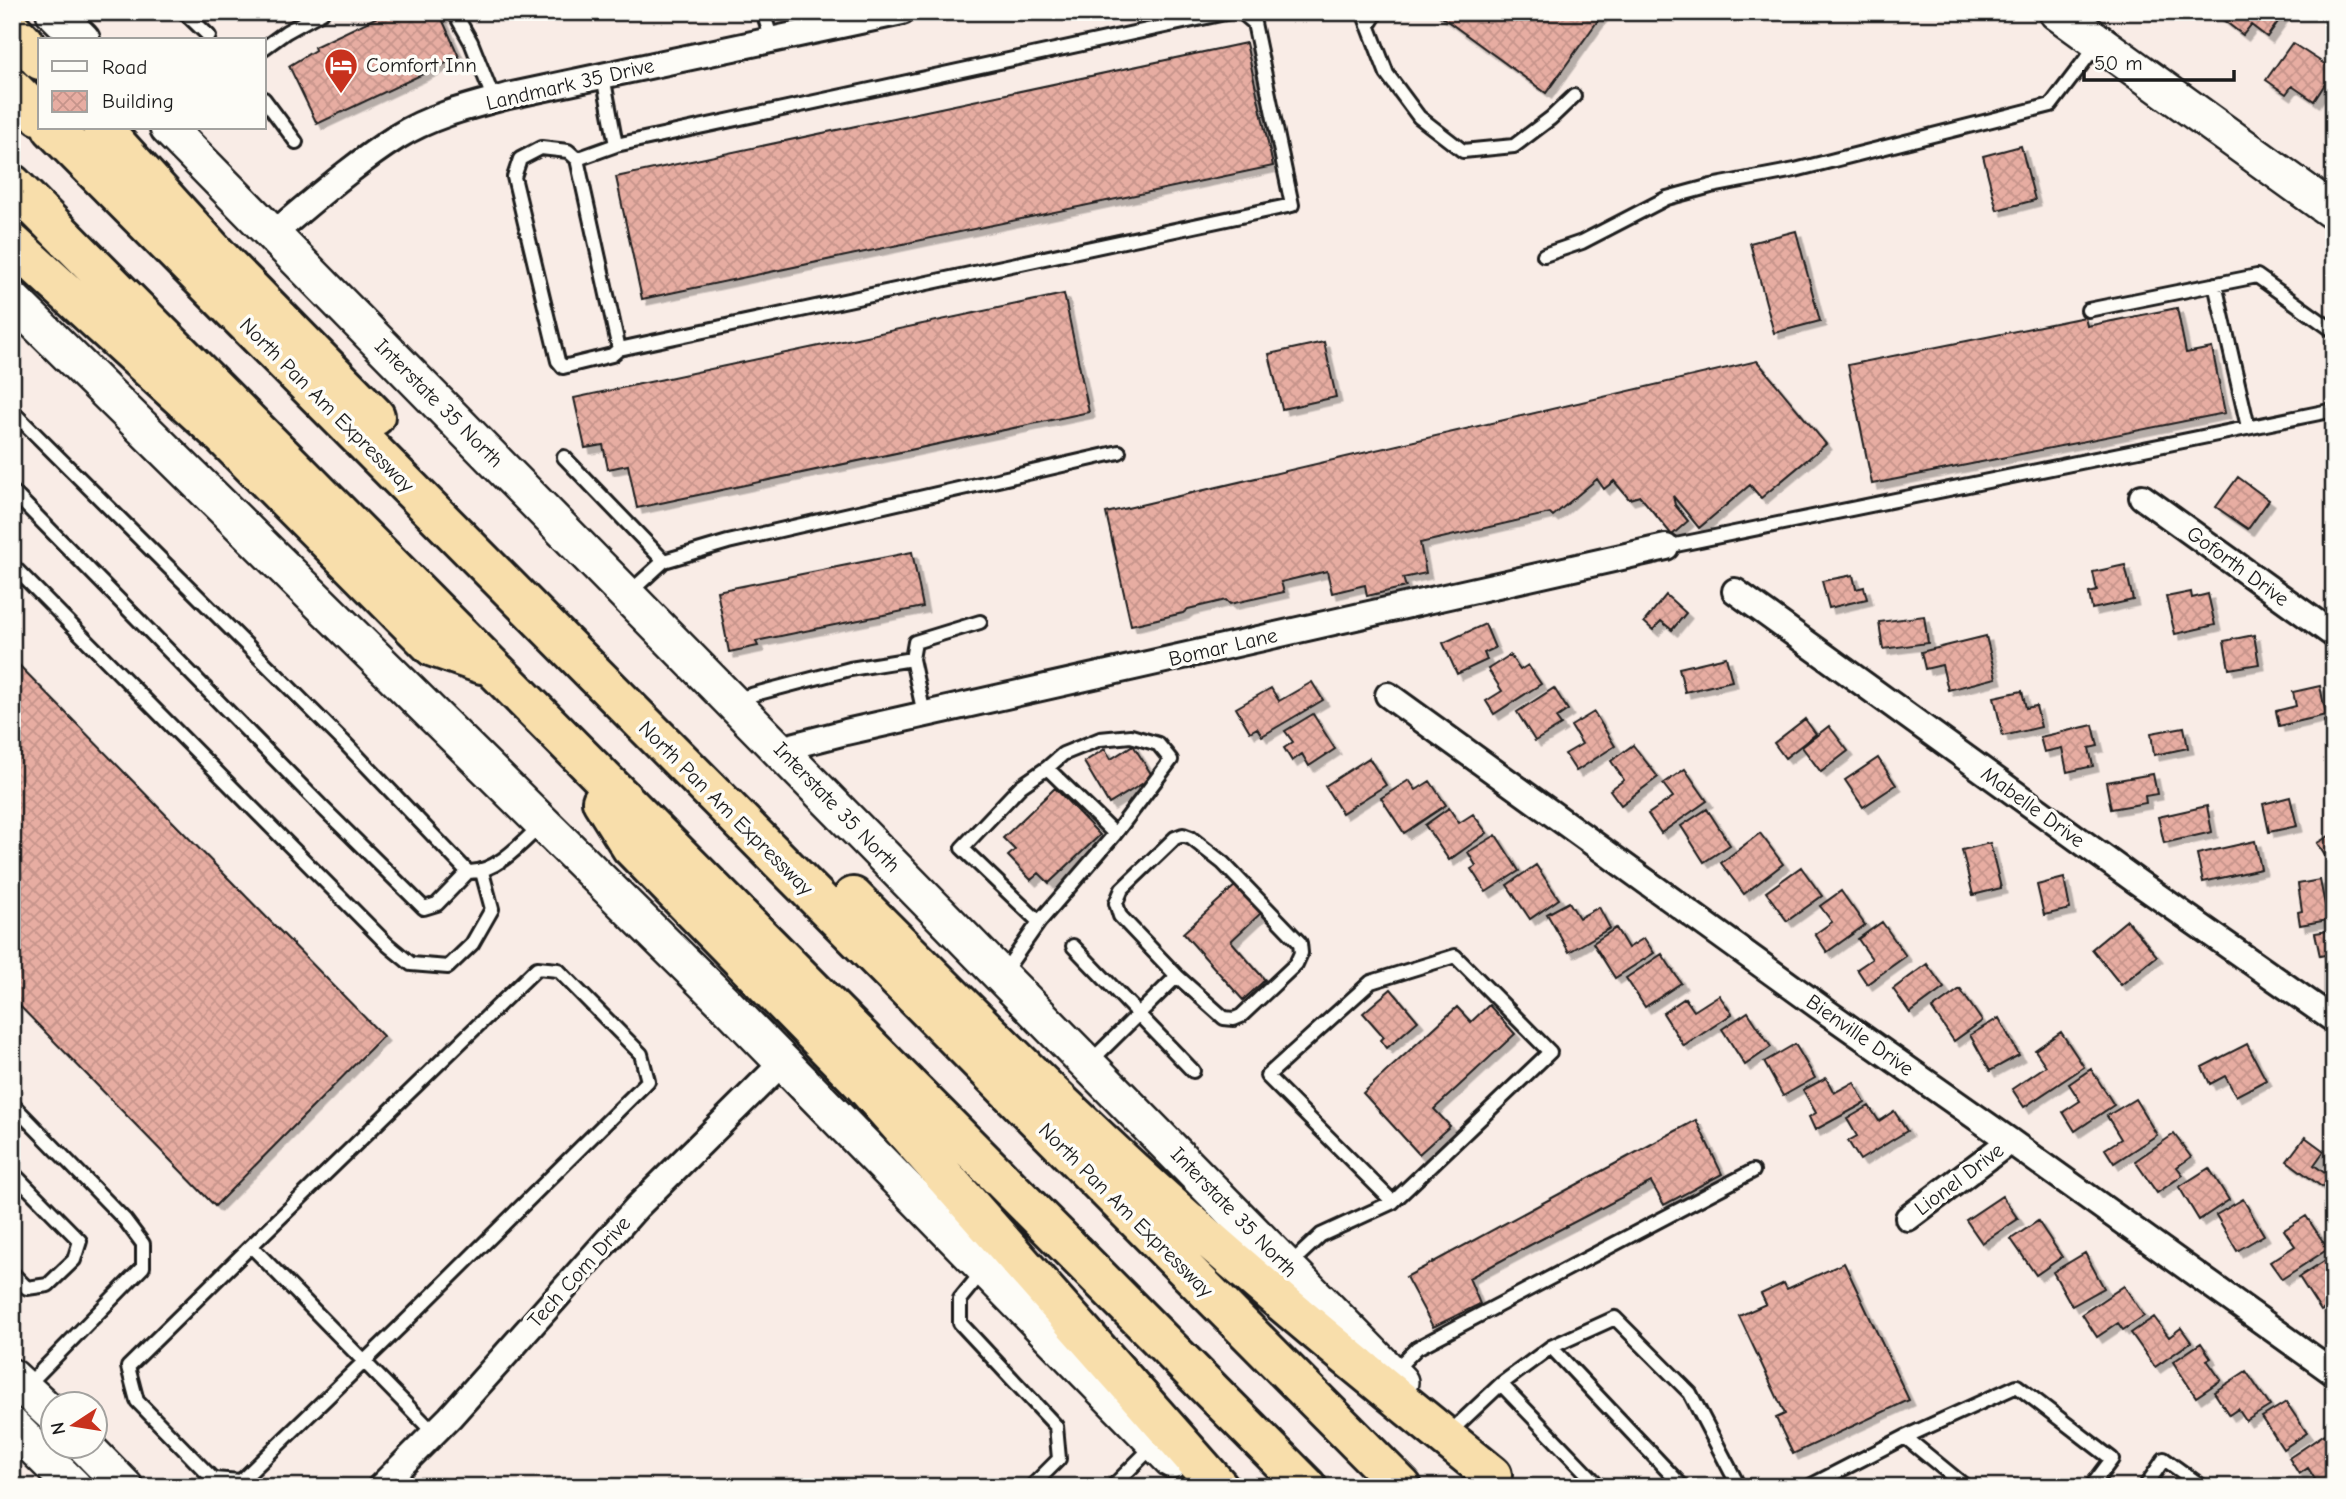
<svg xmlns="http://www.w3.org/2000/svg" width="2346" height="1499" font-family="'Comic Neue',sans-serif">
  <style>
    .building { fill: url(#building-cross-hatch); stroke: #1c1c1c; stroke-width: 2; filter: url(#shadow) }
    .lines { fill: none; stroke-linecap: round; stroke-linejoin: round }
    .service-casing { stroke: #1c1c1c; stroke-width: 18 }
    .minor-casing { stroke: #1c1c1c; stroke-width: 30 }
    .secondary-casing { stroke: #1c1c1c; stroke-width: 40 }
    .motorway-casing { stroke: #1c1c1c; stroke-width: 44 }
    .service { stroke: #fdfcf7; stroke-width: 12 }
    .minor { stroke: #fdfcf7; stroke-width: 24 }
    .secondary { stroke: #fdfcf7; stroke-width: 35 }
    .motorway { stroke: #f8deab; stroke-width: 38 }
    .labels { text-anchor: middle; stroke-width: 7; stroke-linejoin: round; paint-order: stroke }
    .poi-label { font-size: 21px; fill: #1c1c1c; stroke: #fdfcf7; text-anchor: start }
    .street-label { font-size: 21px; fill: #1c1c1c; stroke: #fdfcf7 }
  </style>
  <defs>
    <pattern id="building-cross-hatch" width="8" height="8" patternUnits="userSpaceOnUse" patternTransform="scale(1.75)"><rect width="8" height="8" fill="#e7ada2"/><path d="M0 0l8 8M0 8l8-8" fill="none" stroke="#c6948b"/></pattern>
    <filter id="shadow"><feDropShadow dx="5.5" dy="5.5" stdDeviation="0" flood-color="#0004"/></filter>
  </defs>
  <rect width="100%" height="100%" fill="#f9ece6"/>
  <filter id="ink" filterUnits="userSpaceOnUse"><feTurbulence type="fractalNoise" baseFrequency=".0143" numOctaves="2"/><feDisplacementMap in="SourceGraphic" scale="14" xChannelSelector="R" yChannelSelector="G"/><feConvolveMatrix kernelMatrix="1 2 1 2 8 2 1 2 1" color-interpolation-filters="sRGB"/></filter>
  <g filter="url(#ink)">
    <path class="building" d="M388 12H439L459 57 317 124 289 66 315 50 314 47Z
      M1435 12H1604L1546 93Z
      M2213 12H2285L2267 37 2251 25 2243 35Z
      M1246 43 1273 166 642 299 616 177Z
      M2292 43 2334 70 2314 101 2292 86 2286 94 2266 80Z
      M2021 146 2035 200 1997 210 1983 156Z
      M1796 231 1820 321 1774 333 1750 243Z
      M1064 294 1089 412 637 508 628 465 608 469 603 445 585 448 574 398Z
      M2177 308 2186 353 2212 348 2225 413 1872 484 1848 365 2085 317 2087 326Z
      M1324 342 1336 397 1282 409 1269 354Z
      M1757 361 1826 444 1761 498 1750 485 1699 528 1673 496 1675 505 1688 521 1672 535 1640 496 1629 499 1614 481 1604 489 1597 479 1553 516 1550 513 1420 543 1426 573 1403 578 1406 587 1367 596 1365 585 1332 593 1327 571 1281 582 1284 592 1230 604 1226 600 1188 609 1183 613 1131 625 1106 513Z
      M2238 477 2269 500 2248 529 2216 507Z
      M912 552 923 607 756 641 758 646 729 652 717 591Z
      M2125 565 2133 600 2092 609 2089 593 2097 591 2093 572Z
      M1853 575 1856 589 1864 587 1867 599 1829 608 1822 581Z
      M2191 592 2192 598 2208 594 2215 625 2175 634 2166 597Z
      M1666 595 1686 613 1672 630 1661 621 1653 630 1644 622Z
      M1924 616 1928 643 1883 649 1879 622Z
      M1485 624 1495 648 1484 653 1487 660 1457 674 1443 643Z
      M2254 635 2259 664 2229 669 2224 641Z
      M1986 636 1996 678 1948 690 1942 665 1925 669 1921 652Z
      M1510 655 1520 670 1528 665 1541 684 1494 714 1486 701 1502 691 1488 669Z
      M1726 657 1732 681 1685 692 1679 668Z
      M12 658 383 1036 215 1206 12 998Z
      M1312 682 1323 700 1262 736 1257 728 1250 732 1236 708 1271 688 1279 701Z
      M2320 686 2326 715 2279 726 2276 711 2296 706 2293 692Z
      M1554 688 1568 710 1556 718 1561 725 1535 741 1517 712Z
      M2022 691 2026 708 2036 706 2041 727 2003 736 1994 697Z
      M1594 712 1615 746 1576 771 1565 754 1582 744 1571 726Z
      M1313 714 1335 749 1309 766 1302 754 1292 761 1284 748 1293 742 1285 731Z
      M2334 718V761H2333L2324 721Z
      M1805 719 1816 734 1785 758 1774 743Z
      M2093 725 2098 746 2089 748 2093 766 2067 772 2062 748 2044 752 2040 737Z
      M1829 726 1848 751 1821 772 1802 747Z
      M2184 727 2188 748 2154 755 2151 733Z
      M1133 745 1153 777 1109 804 1084 762 1105 749 1111 759Z
      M1633 745 1658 777 1621 805 1610 790 1624 780 1611 761Z
      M1369 758 1386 785 1342 813 1325 786Z
      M1878 758 1896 785 1863 807 1845 780Z
      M1685 769 1707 801 1661 833 1648 814 1673 797 1663 784Z
      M2153 774 2157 794 2145 796 2146 803 2111 809 2106 782Z
      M1409 780 1416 790 1430 781 1446 805 1404 833 1381 798Z
      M1055 788 1100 835 1049 883 1039 873 1031 880 1008 856 1015 850 1003 838Z
      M2290 797 2297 826 2269 832 2263 804Z
      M2207 806 2212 832 2164 843 2158 817Z
      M1449 808 1459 823 1473 814 1487 833 1449 860 1425 825Z
      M1707 809 1730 845 1704 862 1681 826Z
      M1760 833 1783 864 1744 894 1721 863Z
      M2334 833V864L2331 865 2317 843Z
      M1496 835 1519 871 1486 892 1471 869 1476 866 1468 852Z
      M2255 841 2261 869 2203 882 2197 854Z
      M1990 843 2001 888 1973 895 1962 850Z
      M1536 865 1559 899 1530 919 1507 885Z
      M1801 867 1822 896 1787 921 1766 892Z
      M2064 878 2070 909 2044 915 2037 885Z
      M2320 880 2328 920 2300 925 2298 912 2302 911 2298 884Z
      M1237 884 1262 912 1231 941 1265 980 1243 1000 1183 933Z
      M1841 891 1865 925 1827 952 1815 934 1832 922 1820 906Z
      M1569 902 1579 918 1599 907 1610 928 1569 952 1547 914Z
      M2127 920 2157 956 2121 985 2092 949Z
      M1882 922 1906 956 1867 984 1857 969 1872 959 1858 939Z
      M1616 928 1628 948 1644 938 1654 953 1615 978 1593 943Z
      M2334 930V953L2320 956 2315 933Z
      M1662 954 1681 983 1645 1007 1626 978Z
      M1927 964 1944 988 1910 1013 1893 989Z
      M1391 989 1418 1021 1387 1048 1381 1040 1384 1037 1363 1013Z
      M1960 989 1982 1021 1954 1041 1932 1009Z
      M1719 995 1732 1014 1684 1046 1663 1013 1685 998 1694 1011Z
      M1489 1005 1515 1034 1434 1109 1450 1126 1419 1154 1363 1093 1457 1007 1471 1022Z
      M1748 1012 1771 1047 1745 1065 1722 1029Z
      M1999 1018 2019 1055 1990 1071 1970 1035Z
      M2061 1032 2084 1067 2024 1107 2012 1089 2046 1066 2035 1050Z
      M1795 1044 1815 1078 1783 1096 1764 1062Z
      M2247 1044 2266 1080 2236 1096 2225 1076 2210 1084 2202 1067Z
      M2091 1069 2114 1105 2075 1131 2063 1112 2080 1101 2069 1084Z
      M1826 1078 1834 1093 1854 1082 1865 1103 1815 1130 1809 1117 1816 1113 1803 1090Z
      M2135 1099 2157 1135 2114 1163 2105 1149 2121 1139 2107 1116Z
      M1869 1106 1879 1121 1894 1111 1907 1131 1860 1160 1848 1141 1857 1136 1847 1119Z
      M1696 1120 1722 1174 1664 1205 1651 1182 1534 1243 1469 1278 1480 1304 1433 1327 1406 1277Z
      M2174 1134 2191 1157 2177 1167 2183 1175 2157 1193 2135 1161Z
      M2305 1137 2324 1151 2314 1165 2330 1177 2322 1187 2287 1161Z
      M2209 1168 2229 1200 2199 1220 2179 1187Z
      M2002 1196 2018 1219 1982 1243 1966 1220Z
      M2243 1199 2264 1235 2237 1251 2216 1215Z
      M2306 1216 2328 1249 2282 1279 2270 1262 2295 1246 2284 1230Z
      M2038 1221 2062 1257 2036 1275 2011 1239Z
      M2085 1253 2104 1288 2072 1306 2053 1272Z
      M2329 1258 2334 1266V1303L2321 1311 2299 1277Z
      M1844 1263 1909 1400 1793 1454 1776 1418 1785 1414 1739 1316 1766 1304 1761 1294 1784 1283 1787 1289Z
      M2124 1286 2144 1316 2123 1330 2118 1323 2097 1337 2082 1314Z
      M2154 1317 2169 1337 2181 1328 2191 1342 2155 1367 2131 1333Z
      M2201 1343 2211 1358 2207 1360 2221 1380 2196 1397 2173 1362Z
      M2246 1371 2270 1406 2246 1421 2238 1409 2229 1415 2214 1392Z
      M2286 1402 2307 1433 2283 1449 2262 1417Z
      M2325 1434 2334 1448V1476L2319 1486 2308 1468 2299 1474 2289 1458Z"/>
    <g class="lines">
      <g class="service-casing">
        <path id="service" d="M184 12 209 36
          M454 12 471 42 494 100
          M763 12 772 40
          M1363 12 1387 74 1419 117 1463 151 1514 146 1551 118 1574 96
          M1368 26 1377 12
          M264 48 286 32 322 12
          M603 76 616 145 1230 12
          M264 99 296 142
          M541 148 568 151 577 159 619 349 612 355 563 367 558 361 514 177 520 159Z
          M577 159 616 145
          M1544 255 1582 242 1667 198 1711 186 1795 170 2051 105 2098 43
          M2215 284 2248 427
          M2088 310 2257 276 2334 331
          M619 349 1292 205 1254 23 1241 12
          M12 411 343 741 468 872C496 873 522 843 541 825
          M564 457 664 561
          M12 491 326 811 424 908 437 904 468 872
          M1666 547 2334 410
          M12 565 388 945 411 964 448 967 472 944 492 909 482 872
          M628 594 664 561 728 542 1119 452
          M912 659 915 642 980 622
          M736 699 850 669 912 659 924 714
          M1047 768 1063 754 1100 739 1131 736 1158 744 1171 760 1115 834
          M1073 946 1193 1071
          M1002 975 1039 922 962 848 1021 786 1047 768 1115 834 1039 922
          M1089 1063 1177 976 1120 916 1116 903 1122 889 1175 838 1183 835 1191 838 1223 863 1300 943 1301 953 1296 964 1241 1016 1234 1019 1224 1018 1177 976
          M12 1104 125 1220 143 1244V1267L12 1401
          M12 1172 80 1241 74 1260 48 1285 27 1288 12 1273
          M251 1246 128 1367 137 1401 213 1479 241 1481C296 1428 351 1375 405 1322L648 1081 641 1054 558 970 537 968 251 1246C312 1308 373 1370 434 1433
          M1288 1266 1321 1235 1393 1202 1550 1052 1455 956 1371 982 1267 1076 1393 1202
          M982 1272 960 1299V1323L1056 1426 1059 1459 1031 1487
          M1551 1347 1615 1318 1690 1393 1739 1487
          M1392 1373 1417 1348 1753 1171
          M1501 1384 1600 1487
          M1450 1432 1501 1384 1551 1347 1683 1487
          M1905 1437 2017 1386 2112 1459 2091 1487
          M1112 1487 1154 1445
          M1808 1487 1905 1437 1966 1487
          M2145 1487 2164 1459 2203 1487"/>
      </g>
      <g class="minor-casing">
        <path id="minor" d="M273 234C313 201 353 165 397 137 430 116 471 106 508 96L902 12
          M2142 497 2334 635
          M1735 591 2136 881 2334 1020
          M1388 695 1828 1013 2010 1141 2334 1373
          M780 749 846 732 1666 547
          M1908 1218 2010 1141
          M380 1487 450 1417 637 1207 783 1062"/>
      </g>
      <g class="secondary-casing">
        <path id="secondary" d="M54 12 82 40
          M2057 12 2334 212
          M168 128 1400 1382
          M12 299 728 1006 1172 1460
          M12 1377 52 1414
          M12 1426 74 1487
          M85 1446 125 1487"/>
      </g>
      <g class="motorway-casing">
        <path id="motorway" d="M12 30 40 60
          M12 88 40 116
          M52 128 1402 1487
          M102 128 219 257 375 416
          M12 184 1307 1487
          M12 243 224 437 433 647 482 664
          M602 801 631 847 863 1084 1219 1487
          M853 897C945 989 1037 1082 1133 1171 1248 1277 1370 1376 1492 1475"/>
      </g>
      <use href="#service" class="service"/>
      <use href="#minor" class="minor"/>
      <use href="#secondary" class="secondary"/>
      <use href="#motorway" class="motorway"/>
    </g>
  </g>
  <defs>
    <g id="hotel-pin" transform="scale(1.75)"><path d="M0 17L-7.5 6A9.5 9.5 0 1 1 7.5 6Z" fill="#c8321e" stroke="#fdfcf7"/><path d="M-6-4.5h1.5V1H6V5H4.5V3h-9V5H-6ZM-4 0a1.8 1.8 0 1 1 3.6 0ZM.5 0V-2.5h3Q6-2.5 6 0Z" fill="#fff"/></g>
  </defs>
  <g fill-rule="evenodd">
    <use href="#hotel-pin" x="341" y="65"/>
  </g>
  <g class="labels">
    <g class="poi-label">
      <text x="366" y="72">Comfort Inn</text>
    </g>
    <g class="street-label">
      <text transform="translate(570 84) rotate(-13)" y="7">Landmark 35 Drive</text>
      <text transform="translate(439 403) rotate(45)" y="7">Interstate 35 North</text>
      <text transform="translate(327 405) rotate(45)" y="7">North Pan Am Expressway</text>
      <text transform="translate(2238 566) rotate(36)" y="7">Goforth Drive</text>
      <text transform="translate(1223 647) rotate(-13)" y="7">Bomar Lane</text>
      <text transform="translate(837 807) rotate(46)" y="7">Interstate 35 North</text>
      <text transform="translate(2033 807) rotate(36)" y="7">Mabelle Drive</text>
      <text transform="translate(726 808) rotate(45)" y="7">North Pan Am Expressway</text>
      <text transform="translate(1860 1035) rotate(35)" y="7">Bienville Drive</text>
      <text transform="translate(1959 1179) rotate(-37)" y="7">Lionel Drive</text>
      <text transform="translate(1126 1210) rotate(45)" y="7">North Pan Am Expressway</text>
      <text transform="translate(1234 1212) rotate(46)" y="7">Interstate 35 North</text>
      <text transform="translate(579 1272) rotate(-48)" y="7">Tech Com Drive</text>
    </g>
  </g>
  <rect width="2346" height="1499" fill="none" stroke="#fdfcf7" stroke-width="42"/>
  <rect x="21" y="21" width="2304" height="1457" fill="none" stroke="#1c1c1c" stroke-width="2.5" filter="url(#ink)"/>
  <rect x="38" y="38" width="228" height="91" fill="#fdfcf7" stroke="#a3a29f" stroke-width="2"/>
  <rect x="52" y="61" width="35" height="10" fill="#fdfcf7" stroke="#a3a29f" stroke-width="2"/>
  <text x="102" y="74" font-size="21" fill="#1c1c1c">Road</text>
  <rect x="52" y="91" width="35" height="21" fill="url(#building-cross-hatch)" stroke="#a3a29f" stroke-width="2"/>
  <text x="102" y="108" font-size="21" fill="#1c1c1c">Building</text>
  <g transform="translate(74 1425) rotate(258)"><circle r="33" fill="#fdfcf7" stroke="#a3a29f" stroke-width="2"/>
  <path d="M0-5L12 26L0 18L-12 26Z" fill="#c8321e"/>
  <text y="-10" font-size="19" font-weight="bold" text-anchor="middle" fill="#1c1c1c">N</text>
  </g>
  <path d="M2084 70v10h150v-10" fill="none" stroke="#1c1c1c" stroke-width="3.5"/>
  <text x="2094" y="70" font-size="21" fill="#1c1c1c" stroke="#fdfcf7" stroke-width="5" paint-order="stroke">50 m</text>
</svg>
